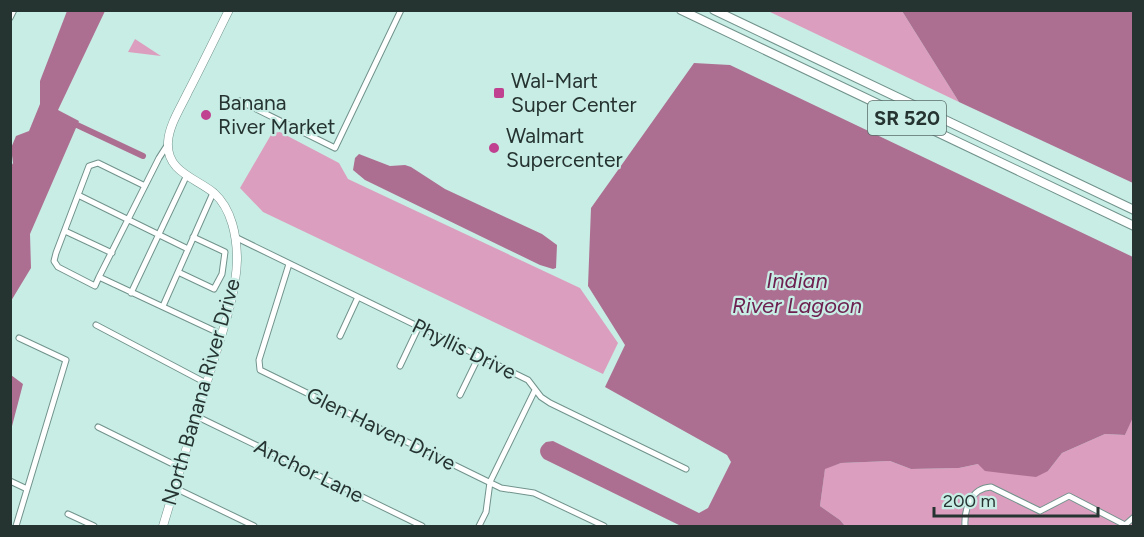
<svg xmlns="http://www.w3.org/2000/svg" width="1144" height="537" font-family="Figtree,sans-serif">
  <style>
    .green { fill: #dc9ebe }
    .water { fill: #ad6f91 }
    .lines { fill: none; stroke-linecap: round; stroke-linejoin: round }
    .canal { stroke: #ad6f91; stroke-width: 6 }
    .street-casing { stroke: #71938c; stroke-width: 7 }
    .secondary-casing { stroke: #71938c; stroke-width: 9 }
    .primary-casing { stroke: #71938c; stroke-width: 10 }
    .street { stroke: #fff; stroke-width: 5 }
    .secondary { stroke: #fff; stroke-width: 8 }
    .primary { stroke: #fff; stroke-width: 8 }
    .poi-dot { fill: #bf418f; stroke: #c8ede5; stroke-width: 2 }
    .labels { text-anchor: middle; stroke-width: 4.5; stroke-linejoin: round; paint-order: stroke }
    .shield { fill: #c8ede5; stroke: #576c67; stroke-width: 1.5 }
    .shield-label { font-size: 20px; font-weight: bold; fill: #263431 }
    .poi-label { font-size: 21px; fill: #263431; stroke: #c8ede5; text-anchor: start }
    .street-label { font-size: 21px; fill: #263431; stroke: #c8ede5 }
    .water-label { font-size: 22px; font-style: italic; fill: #6d2150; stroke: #c8ede5 }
  </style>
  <rect width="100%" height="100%" fill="#c8ede5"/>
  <path class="green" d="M768 11H902L959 102Z
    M135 39 161 56 128 52Z
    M280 132 339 163 348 179 580 288 618 343 603 374 263 212 240 188 272 133Z
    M1133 415V526H845L840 520 820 506 825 468 841 463 890 461 911 469 959 468 978 464 1048 471 1062 453 1105 434 1125 435Z"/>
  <path class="water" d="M67 11H105L58 110 79 121 30 234 31 268 11 301 10 168 13 163 11 148 16 136 29 131 40 104V81Z
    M902 11H1133V183L959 102Z
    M694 63 730 65 1133 257 1134 415 1125 435 1105 434 1062 453 1048 471 1036 477 985 471 978 464 959 468 911 469 890 461 841 463 825 469 820 506 840 520 845 526H681L544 459C538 453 539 447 546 442L553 441 699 513 708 508 731 462 727 455 605 387 625 345 588 286 591 208Z
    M359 154 390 166 405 165 411 167 445 189 542 234 557 245 556 268 553 269 540 265 365 180 353 170 355 158Z
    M11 375 23 384 11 430Z"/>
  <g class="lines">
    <path class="canal" d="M77 125 143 156"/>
    <g class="street-casing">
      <path id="street" d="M10 18 14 10
        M240 101 335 148 401 10
        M145 186 98 163 89 166 56 253 54 261 58 267 95 286 99 277 221 334
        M78 195 188 249
        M65 231 112 253
        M235 237 528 380 541 397 550 403 686 469
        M289 264 259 360 260 370 501 488 534 493 604 526
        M178 272 214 289 222 274 225 252 193 237
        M99 277 159 158 168 144
        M131 293 186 177
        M163 306 213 193
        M96 325 206 383
        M340 336 358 297
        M400 366 419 326
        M460 395 479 356
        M196 416 422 526
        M98 427 181 468
        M10 481 27 489
        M175 488 254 526
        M68 514 94 526
        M1125 525 1134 517
        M16 526 66 360 19 338
        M479 526 486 512 490 482 535 390
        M965 526C964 509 971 488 991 487L1040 511 1069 496 1125 525 1123 526"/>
    </g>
    <g class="secondary-casing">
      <path id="secondary" d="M163 526C179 473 195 419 212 366 222 332 236 296 237 260 237 237 232 209 214 193 196 178 166 172 168 142 169 125 181 107 188 92 202 65 215 38 229 10"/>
    </g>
    <g class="primary-casing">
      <path id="primary" d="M681 10 1134 226
        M714 10 1134 210"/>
    </g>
    <use href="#street" class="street"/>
    <use href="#secondary" class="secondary"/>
    <use href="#primary" class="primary"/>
  </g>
  <g class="poi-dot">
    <rect x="493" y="87" width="12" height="12" rx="3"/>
    <circle cx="206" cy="115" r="6"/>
    <circle cx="494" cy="148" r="6"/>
  </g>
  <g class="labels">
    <rect class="shield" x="868" y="101" width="78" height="34" rx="4.5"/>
    <g class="shield-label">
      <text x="907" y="125">SR 520</text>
    </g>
    <g class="poi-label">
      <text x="511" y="88">Wal-Mart<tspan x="511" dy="24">Super Center</tspan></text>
      <text x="218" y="110">Banana<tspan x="218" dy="24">River Market</tspan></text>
      <text x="506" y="143">Walmart<tspan x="506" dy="24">Supercenter</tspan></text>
    </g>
    <g class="street-label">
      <text transform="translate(464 349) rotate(26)" y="7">Phyllis Drive</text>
      <text transform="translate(201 392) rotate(-74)" y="7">North Banana River Drive</text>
      <text transform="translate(381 429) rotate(26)" y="7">Glen Haven Drive</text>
      <text transform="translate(309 471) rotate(26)" y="7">Anchor Lane</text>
    </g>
    <g class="water-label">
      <text x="797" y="288">Indian<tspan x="797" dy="25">River Lagoon</tspan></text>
    </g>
  </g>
  <rect width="1144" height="537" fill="none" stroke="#263431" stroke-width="24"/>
  <path d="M934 507v9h164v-9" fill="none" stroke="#263431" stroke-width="3"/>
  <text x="943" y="507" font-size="18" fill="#263431" stroke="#c8ede5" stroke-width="4.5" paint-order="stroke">200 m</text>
</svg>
